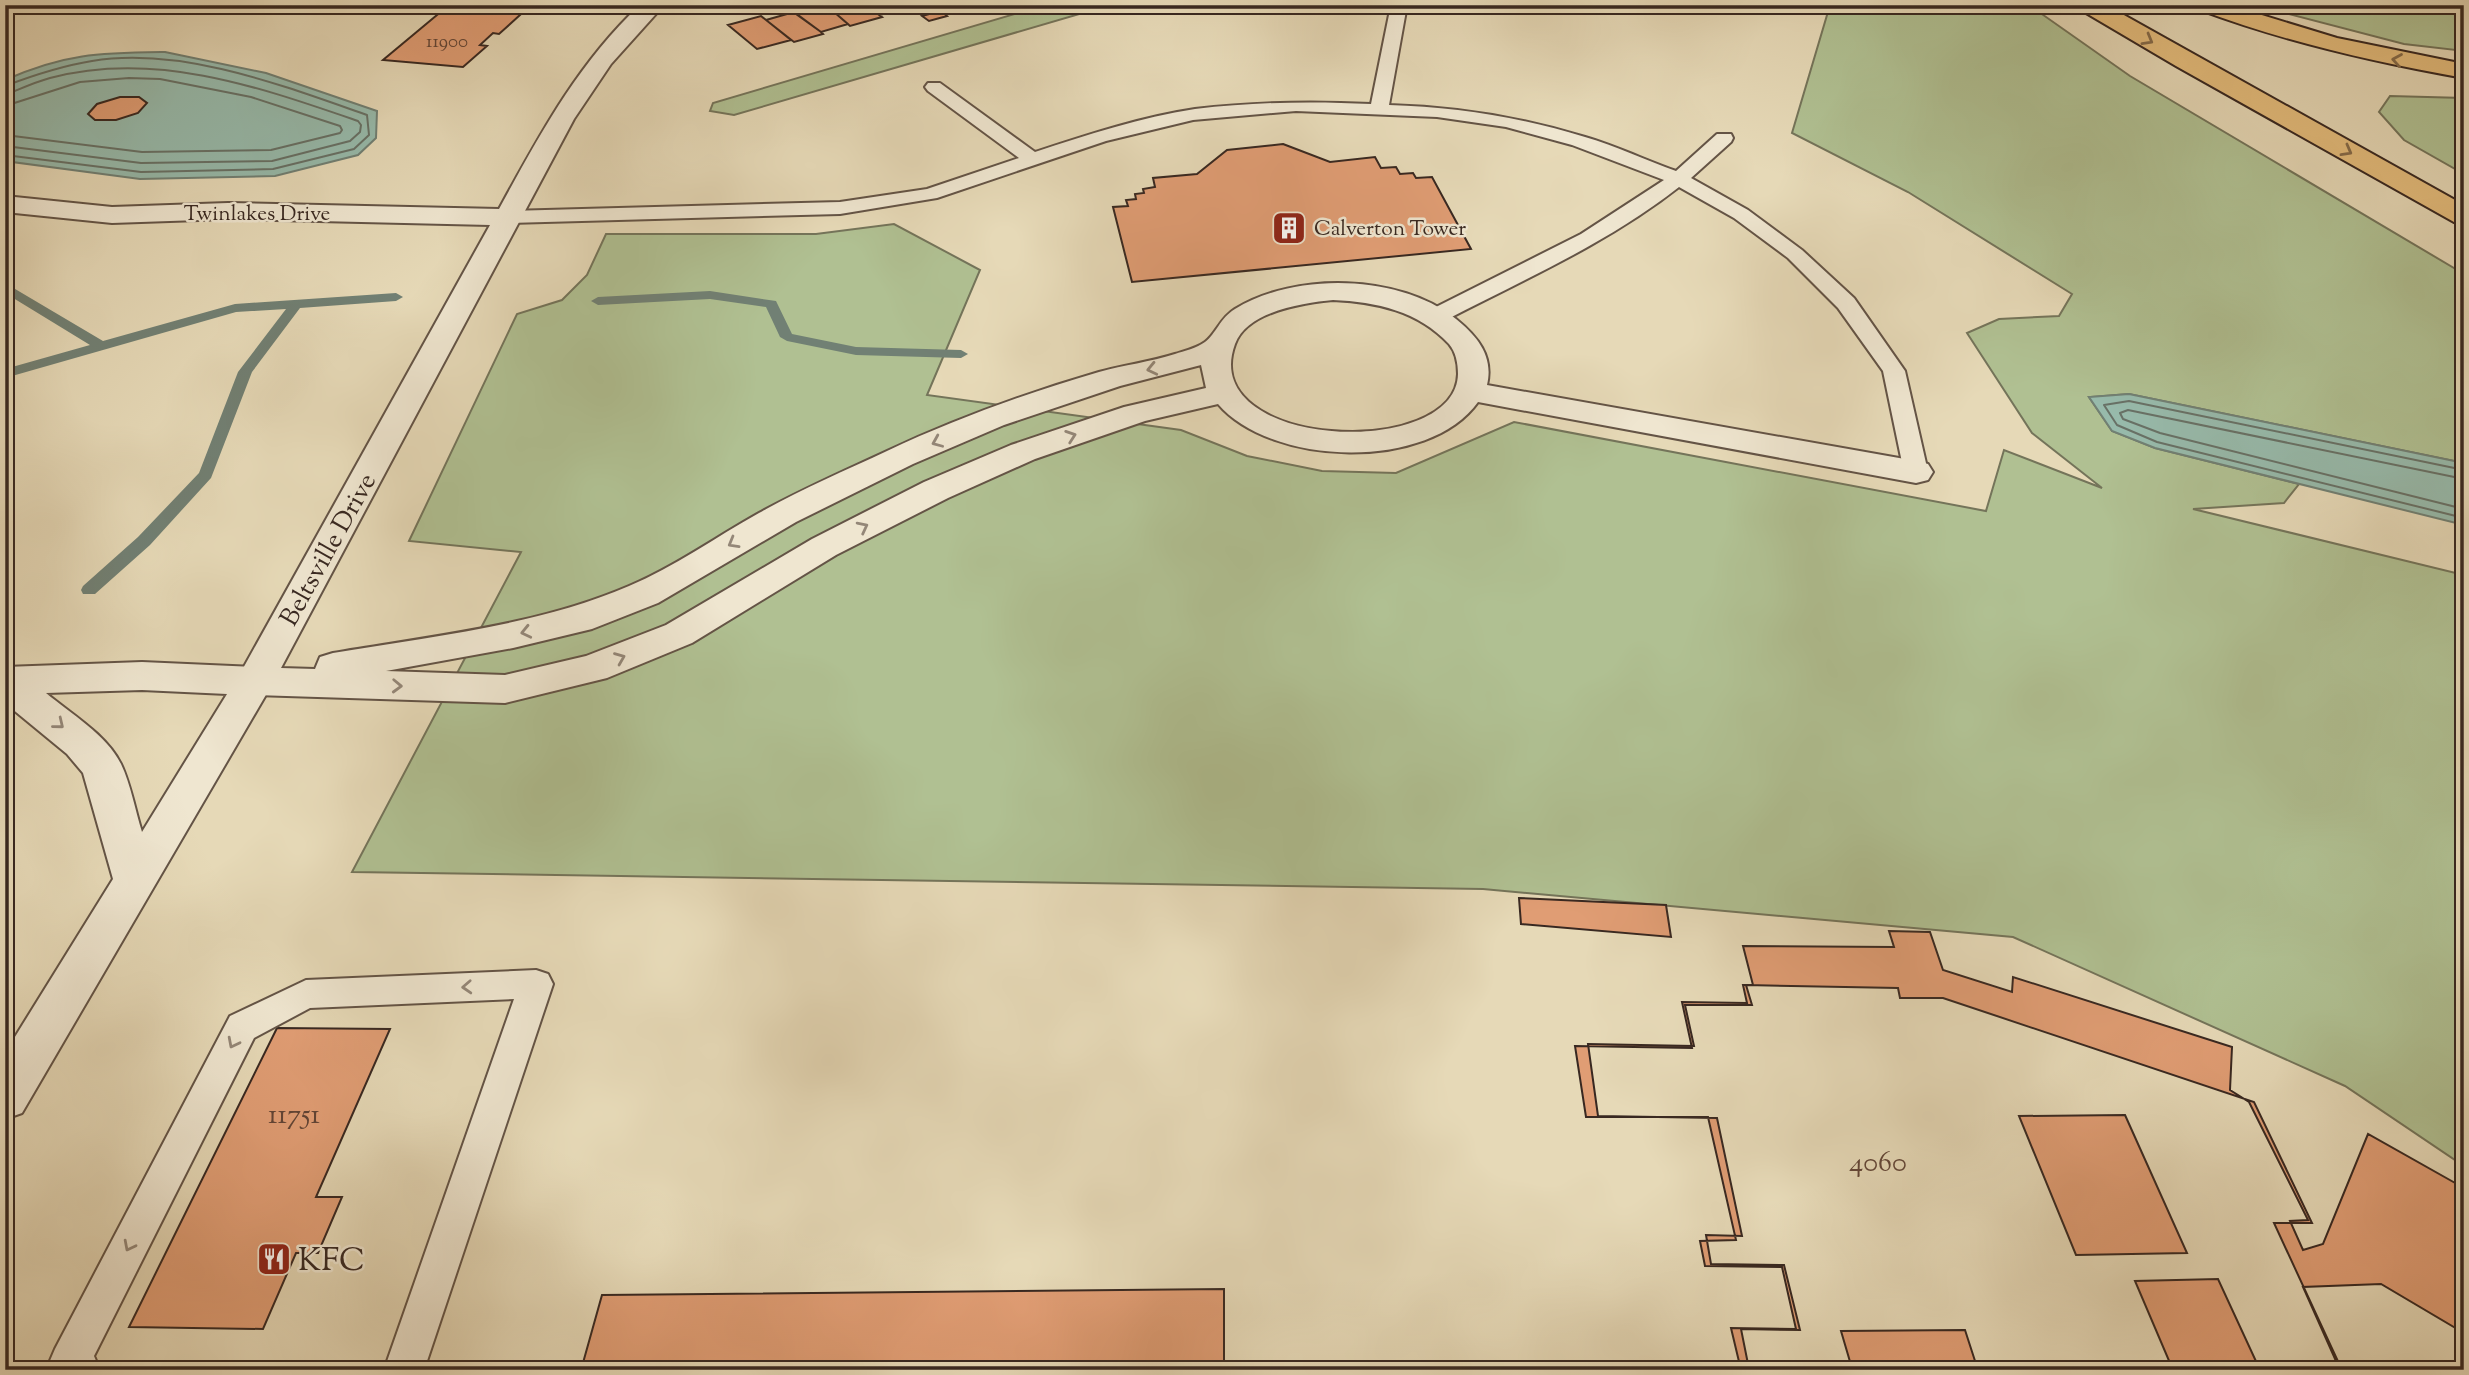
<svg xmlns="http://www.w3.org/2000/svg" width="2469" height="1375" font-family="'Sorts Mill Goudy',serif">
  <style>
    .green { fill: #b0c092; stroke: #74745a; stroke-width: 2 }
    .water { fill: #97baab; stroke: #718074; stroke-width: 2 }
    .lines { fill: none; stroke-linecap: round; stroke-linejoin: round }
    .shore { stroke: #687166; stroke-width: 2 }
    .stream { fill: #718074; fill-rule: evenodd }
    .building { fill: #e09d74; stroke: #382821; stroke-width: 2; fill-rule: evenodd }
    .service-casing { stroke: #645446; stroke-width: 4 }
    .minor-casing { stroke: #645446; stroke-width: 4 }
    .tertiary-casing { stroke: #645446; stroke-width: 4 }
    .motorway-casing { stroke: #382821; stroke-width: 4 }
    .service { fill: #efe6d0; fill-rule: evenodd }
    .minor { fill: #efe6d0; fill-rule: evenodd }
    .tertiary { fill: #efe6d0; fill-rule: evenodd }
    .motorway { fill: #e3bc7c; fill-rule: evenodd }
    .oneway { stroke: #856b4a }
    .oneway2 { stroke: #948778 }
    .labels { text-anchor: middle; stroke-width: 5; stroke-linejoin: round; paint-order: stroke }
    .far-number-label { font-size: 19px; fill: #624536 }
    .far-street-label { font-size: 21px; fill: #382821; stroke: #efe6d0 }
    .far-poi-label { font-size: 21px; fill: #382821; stroke: #efe6d0; text-anchor: start }
    .street-label { font-size: 26px; fill: #382821; stroke: #efe6d0 }
    .near-number-label { font-size: 28px; fill: #624536 }
    .near-poi-label { font-size: 32px; fill: #382821; stroke: #efe6d0; text-anchor: start }
  </style>
  <rect width="100%" height="100%" fill="#e6d9b7"/>
  <filter id="stains"><feTurbulence type="fractalNoise" baseFrequency=".00286" numOctaves="4"/><feColorMatrix values="0 0 0 0 .2 0 0 0 0 .09 0 0 0 0 .02 0 0 0 .5 -.17"/></filter>
  <radialGradient id="worn" r=".72"><stop offset=".6" stop-color="#630" stop-opacity="0"/><stop offset="1" stop-color="#630" stop-opacity=".3"/></radialGradient>
  <path class="green" d="M1045 5H1110L734 115 710 111 713 103Z
    M1830 5H2029L2130 76 2464 274V463L2129 394 2089 397 2112 431 2155 448 2299 484 2284 503 2193 509 2464 575V1166L2345 1086 2013 937 1483 889 352 872 521 552 409 541 517 314 562 300 587 275 606 234H816L894 224 980 270 927 395 1181 430 1247 456 1322 471 1396 473 1514 422 1986 511 2004 450 2102 488 2032 433 1967 333 1999 319 2059 316 2072 294 1908 192 1792 133Z
    M2254 5H2464V51L2404 44Z
    M2390 96 2464 98V174L2404 140 2379 112Z"/>
  <path class="water" d="M165 52 266 73 377 111 376 138 358 155 275 176 140 179 5 161V80C66 53 100 53 165 52Z
    M2129 394 2464 463V525L2155 448 2112 431 2089 397Z"/>
  <g class="lines">
    <path class="shore" d="M5 86C34 75 61 66 92 61 181 46 284 86 367 115L369 135 354 149 273 169 141 172 5 155
      M5 95C20 89 35 82 50 78 155 50 259 87 358 121L361 125 360 132 350 141 272 161 141 163 5 146
      M5 106 80 82 129 78 160 79 251 97 340 126 342 130 340 133 271 150 142 152 5 135
      M2464 470 2129 401 2104 405 2117 425 2157 442 2464 518
      M2464 479 2128 410 2120 413 2123 419 2160 433 2464 509"/>
    <path class="stream" d="M5 283 103 341 235 304 396 293 403 297 396 301 300 308 252 372 211 478 150 545 95 594H83L81 590 83 586 138 537 199 473 238 372 286 309 236 312 5 378V369L90 345 5 293Z
      M710 291 776 301 792 334 856 347 961 350 968 354 961 358 856 355 787 341 780 337 766 307 710 299 598 305 591 301 598 297Z"/>
  </g>
  <path class="building" d="M449 5H531L499 34 493 33 480 45 487 46 463 67 383 60Z
    M811 5H826L848 24 821 32 792 11Z
    M826 5H865L882 17 850 26Z
    M865 5H906L908 7 880 15Z
    M940 11 947 16 929 21 922 16Z
    M794 12 821 32 823 34 794 42 766 20Z
    M761 16 791 40 757 49 728 25Z
    M120 97H139L147 103 138 113 116 120H95L88 114 97 104Z
    M1283 144 1330 162 1375 157 1381 168 1396 167 1400 174 1413 173 1416 178 1432 177 1471 249 1132 282 1113 207 1128 206 1126 200 1136 199 1135 194 1144 193 1143 189 1155 187 1153 178 1197 174 1227 150Z
    M1519 898 1666 905 1671 937 1521 924Z
    M1889 931 1930 932 1943 970 2012 992 2013 977 2232 1047 2230 1090 2249 1102 2308 1220 2290 1221 2303 1250 2323 1244 2368 1134 2464 1188V1333L2381 1284 2303 1287 2340 1370H2260L2218 1279 2135 1281 2173 1370H1741L1731 1328 1796 1329 1782 1267 1705 1266 1700 1241 1736 1240 1708 1117H1586L1575 1046 1692 1048 1682 1002 1747 1003 1743 985H1753L1743 946 1894 947ZM2125 1115 2187 1253 2076 1255 2019 1116ZM1965 1330 1976 1364 1851 1365 1841 1331Z
    M1746 985 1898 988 1900 998H1943L2254 1102 2312 1223H2274L2342 1370 1749 1369 1741 1329 1800 1330 1784 1265 1711 1264 1706 1235 1742 1236 1717 1118 1598 1116 1588 1044 1694 1046 1685 1005H1752Z
    M277 1028 390 1029 316 1197H342L318 1253H296L263 1329 129 1327Z
    M1224 1289V1365L1254 1364V1370H581L602 1295Z"/>
  <g class="lines">
    <g class="service-casing">
      <path id="service" d="M1391 5H1407L1389 105C1456 107 1521 117 1585 137 1616 146 1645 160 1676 171L1717 134H1731L1733 138 1731 142 1691 178 1748 210 1802 250 1854 298 1905 371 1928 472 1925 477 1916 480 1907 477 1904 472 1883 371 1838 308 1788 258 1734 218 1679 187C1608 243 1523 280 1444 321H1428L1425 316 1428 311 1581 234 1664 180 1572 145 1506 127 1437 117 1296 111 1193 120 1106 141 937 198 840 214 509 223 502 221 499 217 502 213 509 211 840 202 927 189 1019 158 928 91 925 87 928 83H940L1035 152C1087 135 1141 117 1195 109 1254 102 1312 101 1371 104Z
        M536 970 548 974 553 984 424 1370H384L514 999 310 1008 254 1038 94 1356 100 1370H52L49 1363 55 1349 230 1016 306 980Z"/>
    </g>
    <g class="minor-casing">
      <path id="minor" d="M640 5H664L611 64 574 119 281 668 315 669 320 657 333 653C432 636 536 626 629 586 674 567 716 537 759 513 800 490 844 471 887 451 955 419 1027 393 1099 372 1124 365 1150 362 1175 354 1184 351 1197 348 1205 342 1216 334 1220 318 1235 309 1295 272 1400 274 1456 319 1477 336 1494 356 1487 385L1916 461 1928 464 1933 472 1928 480 1916 483 1478 402C1428 472 1271 466 1218 404L1145 421 1035 459 948 498 836 555 692 643 607 678 505 703 255 695 241 691 236 681 490 225 228 219 112 223 5 212V196L112 207 228 203 499 209C539 136 578 63 640 5ZM1333 300C1377 302 1418 311 1449 344 1456 352 1458 364 1458 374 1456 461 1196 449 1235 344 1247 311 1303 303 1333 300ZM1201 365 1206 388 1124 407 1011 445 924 482 812 539 666 625 586 656 505 675 386 671 513 648 592 629 658 603 796 522 913 464 1004 425 1120 386Z"/>
    </g>
    <g class="tertiary-casing">
      <path id="tertiary" d="M142 662 255 667 269 671 274 681 22 1113 5 1119V1053L113 879 83 773 67 754 5 703V667ZM142 690 227 694 142 832C135 810 131 785 121 764 106 734 71 714 46 693Z"/>
    </g>
    <g class="motorway-casing">
      <path id="motorway" d="M2078 5H2106L2464 205V224L2454 222 2176 66 2081 10Z
        M2197 5H2229L2337 38 2464 64V78C2374 62 2286 42 2200 10Z"/>
    </g>
    <use href="#service" class="service"/>
    <use href="#minor" class="minor"/>
    <use href="#tertiary" class="tertiary"/>
    <use href="#motorway" class="motorway"/>
  </g>
  <defs><path id="oneway-chevron" d="M-2-3.5L2.5 0L-2 3.5" fill="none" stroke-width="1.6" stroke-linecap="round" stroke-linejoin="round" transform="scale(1.75)"/></defs>
  <g class="oneway">
    <use href="#oneway-chevron" transform="translate(2148 40) rotate(30)"/>
    <use href="#oneway-chevron" transform="translate(2397 60) rotate(-170)"/>
    <use href="#oneway-chevron" transform="translate(2347 151) rotate(29)"/>
  </g>
  <g class="oneway2">
    <use href="#oneway-chevron" transform="translate(1152 369) rotate(167)"/>
    <use href="#oneway-chevron" transform="translate(1071 436) rotate(-19)"/>
    <use href="#oneway-chevron" transform="translate(937 442) rotate(157)"/>
    <use href="#oneway-chevron" transform="translate(863 527) rotate(-27)"/>
    <use href="#oneway-chevron" transform="translate(733 543) rotate(150)"/>
    <use href="#oneway-chevron" transform="translate(526 632) rotate(167)"/>
    <use href="#oneway-chevron" transform="translate(620 658) rotate(-22)"/>
    <use href="#oneway-chevron" transform="translate(397 686) rotate(2)"/>
    <use href="#oneway-chevron" transform="translate(59 724) rotate(39)"/>
    <use href="#oneway-chevron" transform="translate(467 987) rotate(177)"/>
    <use href="#oneway-chevron" transform="translate(233 1043) rotate(117)"/>
    <use href="#oneway-chevron" transform="translate(129 1246) rotate(117)"/>
  </g>
  <defs>
    <g id="building-square" transform="scale(1.75)"><rect x="-9" y="-9" width="18" height="18" rx="4" fill="#8f2418" stroke="#efe6d0"/><path d="M-4-6H4V6H1V3H-1V6H-4ZM-2.5-4.3h1.7v1.8h-1.7ZM.8-4.3h1.7v1.8H.8ZM-2.5-1h1.7V.8h-1.7ZM.8-1h1.7V.8H.8Z" fill="#fff"/></g>
    <g id="restaurant-square" transform="scale(1.75)"><rect x="-9" y="-9" width="18" height="18" rx="4" fill="#8f2418" stroke="#efe6d0"/><path d="M-5-6h1v4h1v-4h1v4h1v-4h1v5L-1.5 .5V6h-2V.5L-5-1ZM5-6V6H3V1.5H1.5Q1.5-4 5-6Z" fill="#fff"/></g>
  </defs>
  <g fill-rule="evenodd">
    <use href="#building-square" x="1289" y="228"/>
    <use href="#restaurant-square" x="274" y="1259"/>
  </g>
  <g class="labels">
    <g class="far-number-label">
      <text x="447" y="47">11900</text>
    </g>
    <g class="far-street-label">
      <text x="257" y="220">Twinlakes Drive</text>
    </g>
    <g class="far-poi-label">
      <text x="1314" y="235">Calverton Tower</text>
    </g>
    <g class="street-label">
      <text transform="translate(327 549) rotate(-61)" y="9">Beltsville Drive</text>
    </g>
    <g class="near-number-label">
      <text x="294" y="1123">11751</text>
      <text x="1878" y="1171">4060</text>
    </g>
    <g class="near-poi-label">
      <text x="298" y="1270">KFC</text>
    </g>
  </g>
  <rect width="2469" height="1375" fill="none" stroke="#e6d9b7" stroke-width="28"/>
  <rect x="7" y="7" width="2455" height="1361" fill="none" stroke="#382821" stroke-width="3.5"/>
  <rect x="14" y="14" width="2441" height="1347" fill="none" stroke="#382821" stroke-width="2"/>
  <rect width="100%" height="100%" filter="url(#stains)"/>
  <rect width="100%" height="100%" fill="url(#worn)"/>
</svg>
